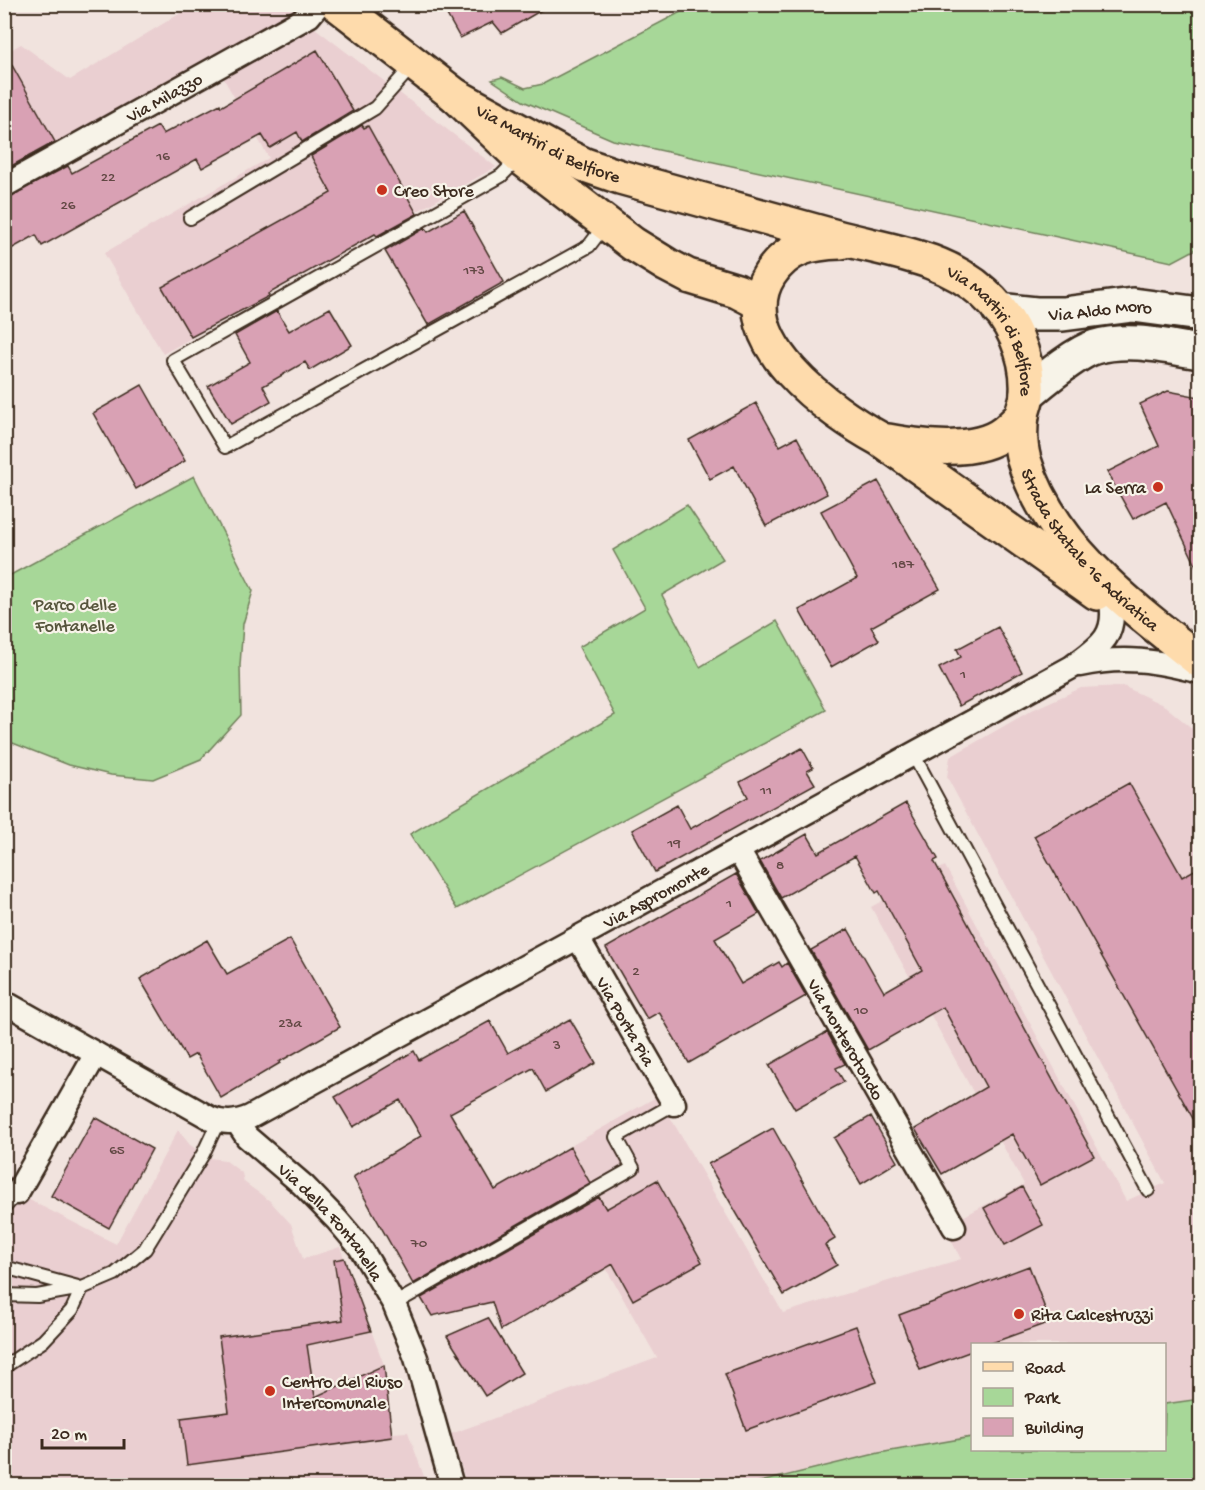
<svg xmlns="http://www.w3.org/2000/svg" width="1205" height="1490" font-family="'Gochi Hand',sans-serif">
  <style>
    .built { fill: #eacfd1 }
    .green { fill: #a7d798; stroke: #71805b; stroke-width: 1.5 }
    .building { fill: #d9a1b4; stroke: #3b2a1e; stroke-width: 1.5 }
    .lines { fill: none; stroke-linecap: round; stroke-linejoin: round }
    .lane-casing { stroke: #3b2a1e; stroke-width: 16 }
    .street-casing { stroke: #3b2a1e; stroke-width: 27 }
    .secondary-casing { stroke: #3b2a1e; stroke-width: 38 }
    .primary-casing { stroke: #3b2a1e; stroke-width: 38 }
    .lane { stroke: #f7f3e8; stroke-width: 12 }
    .street { stroke: #f7f3e8; stroke-width: 22 }
    .secondary { stroke: #f7f3e8; stroke-width: 33 }
    .primary { stroke: #fedbac; stroke-width: 33 }
    .poi-dot { fill: #c8321e; stroke: #f7f3e8; stroke-width: 2 }
    .labels { text-anchor: middle; stroke-width: 4.5; stroke-linejoin: round; paint-order: stroke }
    .number-label { font-size: 15px; fill: #624844 }
    .street-label { font-size: 18px; fill: #3b2a1e; stroke: #f7f3e8 }
    .poi-label { font-size: 18px; fill: #3b2a1e; stroke: #f7f3e8; text-anchor: start }
    .park-label { font-size: 18px; fill: #56553c; stroke: #f7f3e8 }
  </style>
  <rect width="100%" height="100%" fill="#f1e3de"/>
  <filter id="ink" filterUnits="userSpaceOnUse"><feTurbulence type="fractalNoise" baseFrequency=".0167" numOctaves="2"/><feDisplacementMap in="SourceGraphic" scale="12" xChannelSelector="R" yChannelSelector="G"/><feConvolveMatrix kernelMatrix="1 2 1 2 8 2 1 2 1" color-interpolation-filters="sRGB"/></filter>
  <g filter="url(#ink)">
    <path class="built" d="M194 5H285L496 167 163 354 104 253 269 158 217 67 5 186 4 54 21 44 70 80Z
      M1123 686 1165 706 1200 735V1399L1165 1404 1164 1344H972V1437L879 1453 748 1486 467 1485 451 1434 657 1358 568 1202 482 1250 459 1210 658 1096 783 1313 961 1259 944 1227 1024 1184 871 907 945 866 1126 1201 1165 1183 947 777 950 757 1032 710 1081 688Z
      M178 1130 190 1145 210 1158 225 1160 242 1173 244 1182 270 1201 291 1224 303 1259 340 1247 384 1365 391 1433 408 1432 427 1485H5L4 1187 116 1244Z"/>
    <path class="green" d="M696 4 1200 5V247L1172 262 613 140 523 101 492 80 502 77 525 88 543 84Z
      M194 476 253 591 243 624 240 665 241 715 201 759 153 779 111 775 69 765 5 740V578Z
      M687 505 723 559 662 595 700 667 777 621 826 710 457 909 410 834 615 715 579 647 645 608 613 550Z
      M1200 1399V1485H748L879 1453 972 1437V1450H1164L1165 1404Z"/>
    <path class="building" d="M441 4H552L502 33 493 22 460 38Z
      M317 50 353 111 302 142 297 132 270 148 262 135 202 168 197 159 42 246 36 235 4 253V199L68 166 72 173 158 126 163 134 220 104 221 107Z
      M4 51 55 142 4 170Z
      M362 125 364 128 368 126 417 214 377 236 375 234 268 294 269 296 191 337 162 287 331 193 311 156Z
      M464 211 504 282 428 325 385 251 425 228 428 232Z
      M330 308 352 345 310 370 305 362 263 386 271 401 231 424 208 386 250 362 235 335 277 311 289 331Z
      M142 385 185 461 136 489 93 413Z
      M1168 391 1200 397V574L1166 502 1133 519 1107 472 1159 446 1140 404Z
      M756 403 780 446 797 437 827 494 766 526 734 466 710 479 689 440Z
      M878 481 940 589 871 627 879 640 831 667 799 610 857 578 821 511Z
      M998 627 1022 672 959 706 939 668 961 657 957 649Z
      M802 748 813 768 807 771 815 784 655 872 632 830 677 805 690 829 748 797 740 782Z
      M1129 783 1182 877 1200 867V1131L1034 836Z
      M906 803 938 859 934 861 1094 1156 1040 1185 1012 1134 942 1174 915 1129 986 1087 943 1007 868 1050 811 950 848 929 884 992 922 970 879 891 876 893 855 856 781 898 760 861 807 834 818 853Z
      M736 874 759 914 715 939 741 984 779 962 782 967 787 963 806 996 689 1063 659 1012 647 1019 606 948Z
      M290 939 340 1027 279 1062 280 1063 221 1098 196 1054 187 1059 140 979 207 940 227 974Z
      M570 1019 596 1063 546 1092 533 1068 450 1113 495 1190 570 1147 590 1183 413 1284 353 1177 421 1136 400 1100 353 1127 335 1097 414 1051 419 1060 490 1021 508 1053Z
      M827 1032 845 1064 836 1068 844 1082 795 1109 769 1065Z
      M871 1116 897 1162 861 1184 834 1138Z
      M95 1117 152 1149 109 1228 51 1196Z
      M773 1128 835 1239 825 1245 837 1265 784 1295 708 1164Z
      M657 1180 702 1262 633 1300 613 1264 501 1330 492 1302 432 1316 421 1298 599 1197 606 1209Z
      M1022 1187 1043 1225 1005 1245 984 1208Z
      M344 1258 371 1331 307 1345 315 1397 384 1365 392 1437 187 1465 181 1418 229 1412 219 1337 343 1320 334 1260Z
      M1029 1266 1050 1322 989 1344H972V1351L920 1370 899 1315Z
      M488 1318 522 1373 485 1396 447 1336Z
      M856 1326 877 1382 746 1430 725 1374Z"/>
    <g class="lines">
      <g class="lane-casing">
        <path id="lane" d="M519 158 501 176 173 360 225 447 589 246 605 225
          M190 218 375 108 414 64
          M913 754 1148 1190
          M4 1208 17 1193
          M4 1267 78 1287
          M4 1295 37 1296 82 1288 115 1274 145 1249 203 1154 218 1122
          M394 1304 633 1168 616 1137 674 1104
          M4 1367 43 1341 72 1310 82 1288"/>
      </g>
      <g class="street-casing">
        <g id="street">
          <path id="s1" d="M4 186 309 16 319 4"/>
          <path d="M1080 665C1124 655 1158 661 1200 672"/>
          <path id="s2" d="M738 850 954 1227"/>
          <path id="s3" d="M578 938 674 1104"/>
          <path id="s4" d="M4 1002 210 1118C224 1124 235 1123 250 1117L1072 667C1097 648 1117 638 1111 603"/>
          <path id="s5" d="M237 1122 247 1137 303 1185 337 1220 360 1247 394 1304 416 1358 452 1486"/>
          <path d="M17 1193 96 1054"/>
        </g>
      </g>
      <g class="secondary-casing">
        <g id="secondary">
          <path id="s6" d="M999 310 1036 314H1063L1133 305 1200 314"/>
          <path d="M1027 394C1044 380 1075 353 1095 347 1129 337 1167 347 1200 352"/>
        </g>
      </g>
      <g class="primary-casing">
        <g id="primary">
          <path d="M337 4 456 96 520 157 633 244 667 265 688 276 737 291 760 303"/>
          <path id="s7" d="M456 96 558 152 585 165 620 177C691 197 762 216 833 236 886 251 942 255 984 293 1012 318 1029 356 1027 393 1027 401 1023 408 1022 415 1020 430 1020 446 1024 460 1050 547 1133 608 1200 661"/>
          <path d="M841 242C811 243 788 247 770 274 727 339 832 413 880 439L1097 593"/>
          <path d="M888 441C922 447 976 455 1005 432 1011 427 1017 421 1022 416"/>
        </g>
      </g>
      <use href="#lane" class="lane"/>
      <use href="#street" class="street"/>
      <use href="#secondary" class="secondary"/>
      <use href="#primary" class="primary"/>
    </g>
  </g>
  <g class="poi-dot">
    <circle cx="382" cy="190" r="6"/>
    <circle cx="1158" cy="487" r="6"/>
    <circle cx="1019" cy="1314" r="6"/>
    <circle cx="270" cy="1391" r="6"/>
  </g>
  <g class="labels">
    <g class="number-label">
      <text x="163" y="160">16</text>
      <text x="108" y="181">22</text>
      <text x="68" y="209">26</text>
      <text x="474" y="274">173</text>
      <text x="903" y="568">187</text>
      <text x="963" y="678">1</text>
      <text x="766" y="794">11</text>
      <text x="674" y="847">19</text>
      <text x="780" y="869">8</text>
      <text x="729" y="907">1</text>
      <text x="636" y="975">2</text>
      <text x="861" y="1014">10</text>
      <text x="290" y="1027">23a</text>
      <text x="557" y="1049">3</text>
      <text x="117" y="1154">65</text>
      <text x="419" y="1247">70</text>
    </g>
    <g class="street-label">
      <text dy="6" stroke="none"><textPath href="#s1" startOffset="183">Via Milazzo</textPath></text>
      <text dy="6" stroke="none"><textPath href="#s7" startOffset="104">Via Martiri di Belfiore</textPath></text>
      <text dy="6" stroke="none"><textPath href="#s6" startOffset="102">Via Aldo Moro</textPath></text>
      <text dy="6" stroke="none"><textPath href="#s7" startOffset="604">Via Martiri di Belfiore</textPath></text>
      <text dy="6" stroke="none"><textPath href="#s7" startOffset="861">Strada Statale 16 Adriatica</textPath></text>
      <text dy="6" stroke="none"><textPath href="#s4" startOffset="740">Via Aspromonte</textPath></text>
      <text dy="6" stroke="none"><textPath href="#s3" startOffset="96">Via Porta Pia</textPath></text>
      <text dy="6" stroke="none"><textPath href="#s2" startOffset="218">Via Monterotondo</textPath></text>
      <text dy="6" stroke="none"><textPath href="#s5" startOffset="138">Via della Fontanella</textPath></text>
    </g>
    <g class="poi-label">
      <text x="394" y="196">Creo Store</text>
      <text x="1146" y="493" text-anchor="end">La Serra</text>
      <text x="1031" y="1320">Rita Calcestruzzi</text>
      <text x="282" y="1387">Centro del Riuso<tspan x="282" dy="21">Intercomunale</tspan></text>
    </g>
    <g class="park-label">
      <text x="75" y="610">Parco delle<tspan x="75" dy="21">Fontanelle</tspan></text>
    </g>
  </g>
  <rect width="1205" height="1490" fill="none" stroke="#f7f3e8" stroke-width="24"/>
  <rect x="12" y="12" width="1181" height="1466" fill="none" stroke="#3b2a1e" stroke-width="2" filter="url(#ink)"/>
  <rect x="971" y="1343" width="195" height="108" fill="#f7f3e8" stroke="#aca397" stroke-width="1.5"/>
  <rect x="983" y="1362" width="30" height="9" fill="#fedbac" stroke="#aca397" stroke-width="1.5"/>
  <text x="1025" y="1373" font-size="18" fill="#3b2a1e">Road</text>
  <rect x="983" y="1388" width="30" height="18" fill="#a7d798" stroke="#aca397" stroke-width="1.5"/>
  <text x="1025" y="1403" font-size="18" fill="#3b2a1e">Park</text>
  <rect x="983" y="1418" width="30" height="18" fill="#d9a1b4" stroke="#aca397" stroke-width="1.5"/>
  <text x="1025" y="1433" font-size="18" fill="#3b2a1e">Building</text>
  <path d="M42 1439v9h82v-9" fill="none" stroke="#3b2a1e" stroke-width="3"/>
  <text x="51" y="1439" font-size="18" fill="#3b2a1e" stroke="#f7f3e8" stroke-width="4.5" paint-order="stroke">20 m</text>
</svg>
